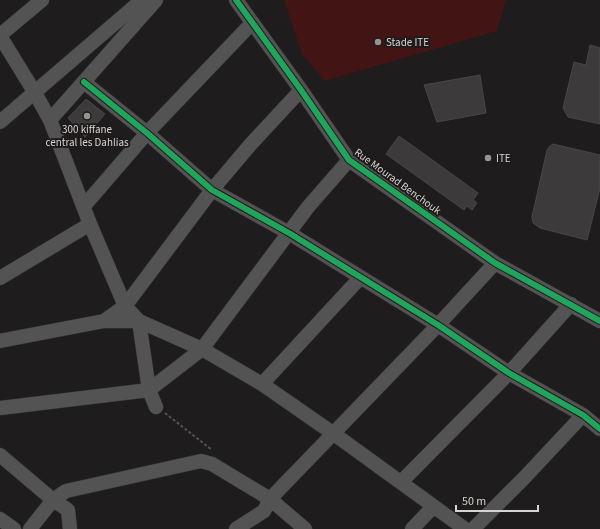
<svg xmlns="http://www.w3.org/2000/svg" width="600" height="529" font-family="'Source Sans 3',sans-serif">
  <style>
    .green { fill: #421414 }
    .building { fill: #3c3a3a; stroke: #484646 }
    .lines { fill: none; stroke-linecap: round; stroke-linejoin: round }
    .minor-casing { stroke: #383636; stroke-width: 15 }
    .path { stroke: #535252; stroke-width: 2; stroke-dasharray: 3 2; stroke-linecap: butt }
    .minor { stroke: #545353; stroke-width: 14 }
    .cycleway-casing { stroke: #1f1b1b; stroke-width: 8 }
    .cycleway { stroke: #20a55d; stroke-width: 6 }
    .poi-dot { fill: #969493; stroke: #1f1b1b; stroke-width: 1.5 }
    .labels { text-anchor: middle; stroke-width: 4; stroke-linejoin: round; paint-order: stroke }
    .poi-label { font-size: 11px; fill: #d6d4d3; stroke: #1f1b1b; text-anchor: start }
    .street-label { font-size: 11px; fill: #d6d4d3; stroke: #1f1b1b }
  </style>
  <rect width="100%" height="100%" fill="#1e1c1c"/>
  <path class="green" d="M284 0H506L497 31 325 81 302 54Z"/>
  <path class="building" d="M590 45 600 48V124L568 117 563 108 574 62 586 65Z
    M480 75 486 113 437 122 424 85Z
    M86 99 105 114 85 137 68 118Z
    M399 136 478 193 473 200 477 203 472 210 467 206 464 210 386 154Z
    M553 144 600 155V188L587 240 540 228 533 223 532 217 547 150 550 146Z"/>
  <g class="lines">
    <g class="minor-casing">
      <path id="minor" d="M236 0 301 90 349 160 495 263 600 321
        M0 35 42 0
        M0 36 35 93 50 120 90 224 125 306 139 321 149 390 156 407
        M84 82 147 133 212 190 289 233 438 325 509 373 583 415 600 429
        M50 120 156 0
        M0 122 142 0
        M84 206 147 133 252 23
        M0 278 90 224
        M104 321H139L202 349 262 384 334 434 465 529
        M0 341 104 321 125 306 212 190 250 145 301 90
        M262 384 360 278
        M0 408 149 390 202 349 308 207 349 160
        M0 455 53 500 68 510 70 529
        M401 482 509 373 571 304
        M0 519 14 529
        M30 529 53 500 66 491 201 461 212 464 270 499 305 529
        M236 529 264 511 270 499 438 325 495 263
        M412 529 433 507
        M473 529 525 477 583 415"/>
    </g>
    <path class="path" d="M165 413 212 450"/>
    <use href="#minor" class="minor"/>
    <g class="cycleway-casing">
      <path id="cycleway" d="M236 0 301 90 349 160 495 263 600 321
        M84 82 147 133 212 190 289 233 438 325 509 373 583 415 600 429"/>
    </g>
    <use href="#cycleway" class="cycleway"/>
  </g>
  <g class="poi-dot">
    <circle cx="378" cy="42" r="4"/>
    <circle cx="87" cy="116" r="4"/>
    <circle cx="488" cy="158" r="4"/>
  </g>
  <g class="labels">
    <g class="poi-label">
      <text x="386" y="46">Stade ITE</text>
      <text x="87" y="133" text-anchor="middle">300 kiffane<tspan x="87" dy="13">central les Dahlias</tspan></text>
      <text x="496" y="162">ITE</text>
    </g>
    <g class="street-label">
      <text transform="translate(398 181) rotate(36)" y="4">Rue Mourad Benchouk</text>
    </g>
  </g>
  <path d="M456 505v6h82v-6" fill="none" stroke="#d6d4d3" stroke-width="2"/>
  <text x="462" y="505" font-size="12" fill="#d6d4d3" stroke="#1f1b1b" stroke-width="3" paint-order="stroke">50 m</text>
</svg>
